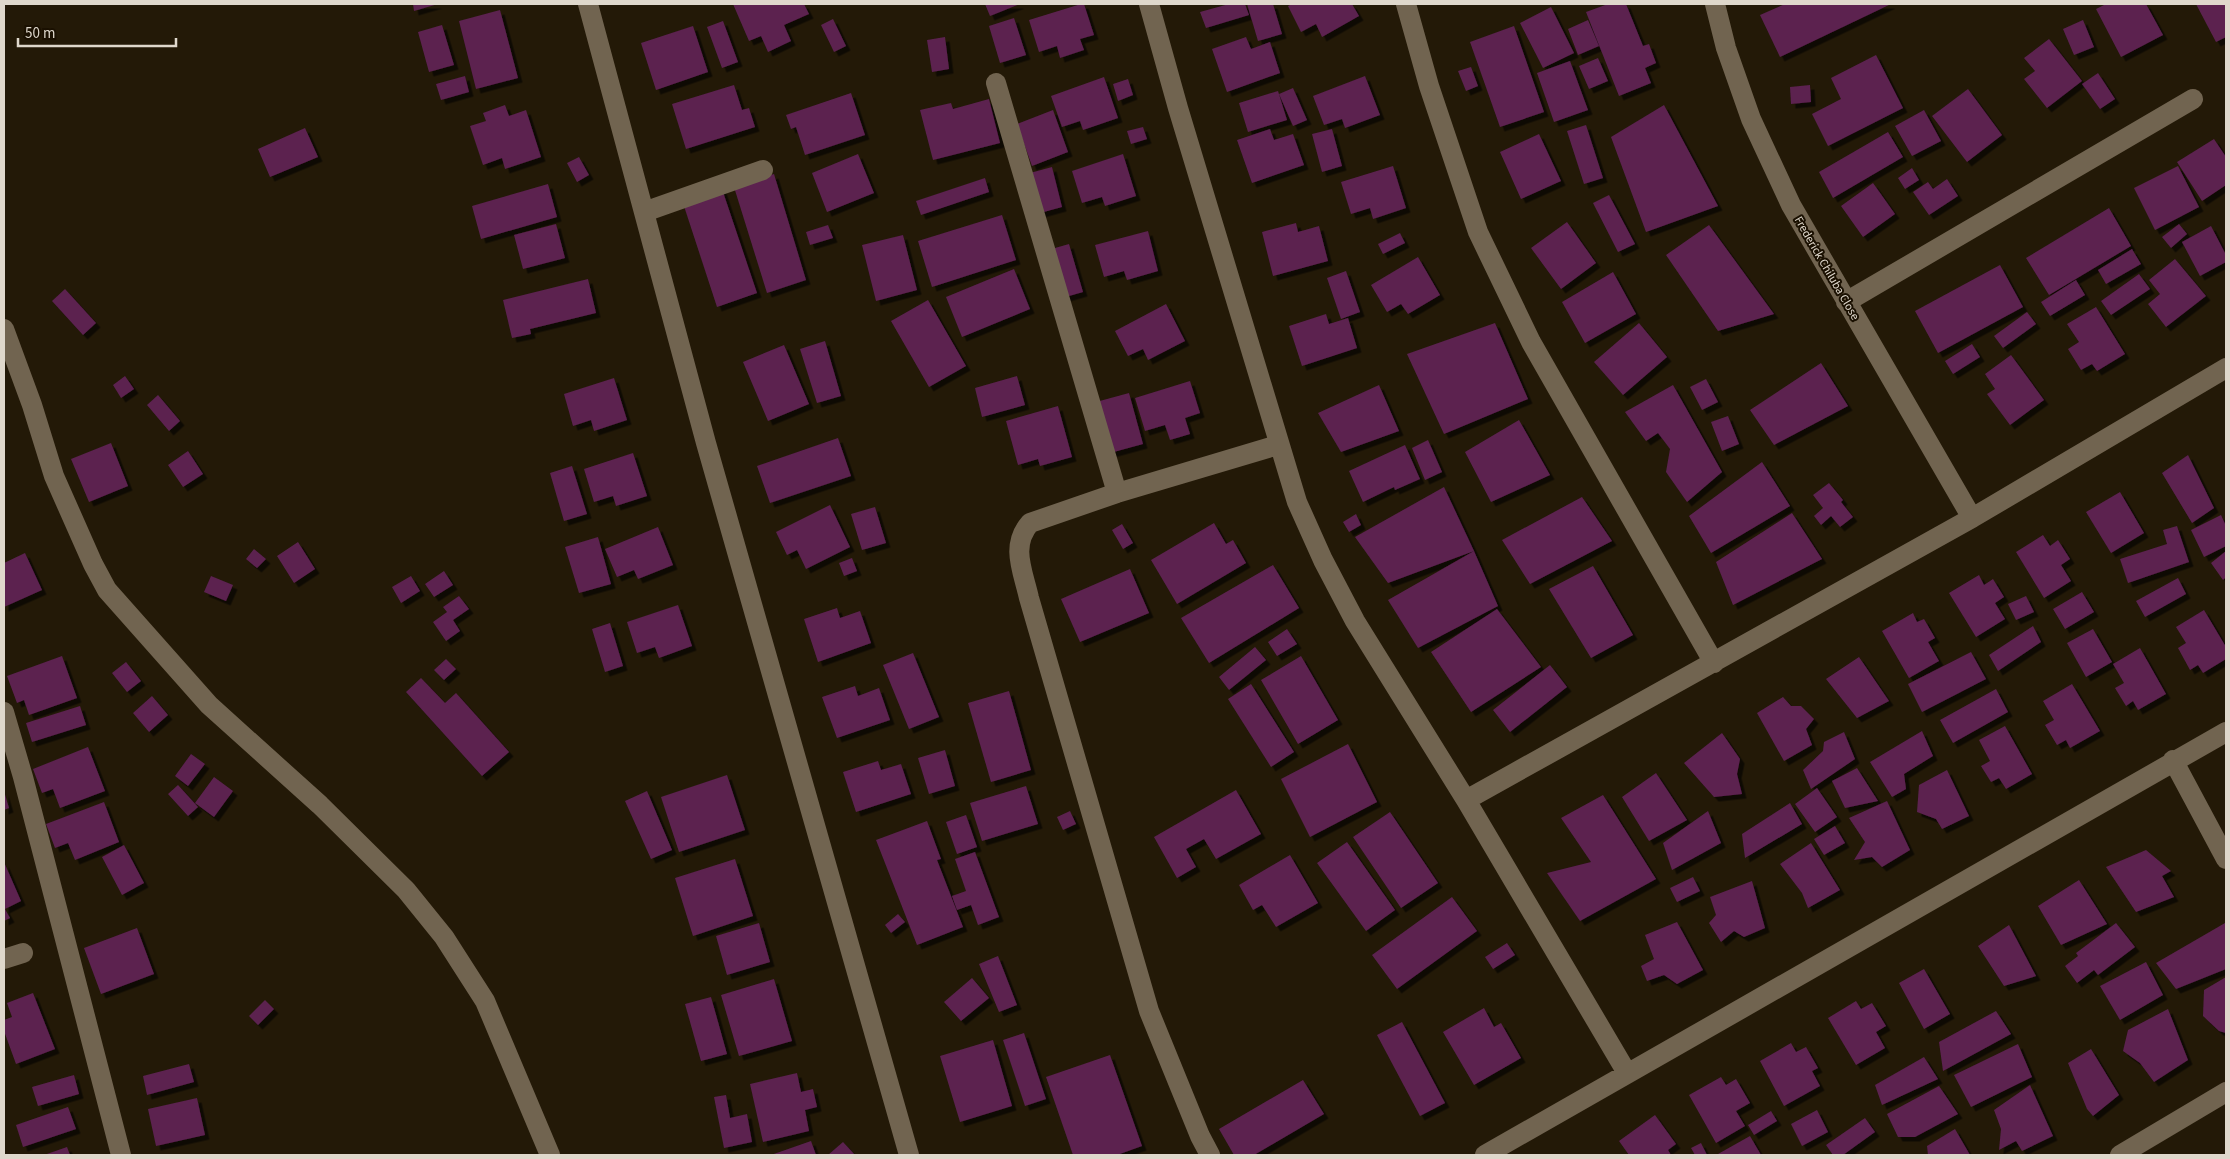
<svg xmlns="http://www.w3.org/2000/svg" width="2230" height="1159" font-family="'Source Sans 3',sans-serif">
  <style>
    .building { fill: #5b2150; filter: url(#shadow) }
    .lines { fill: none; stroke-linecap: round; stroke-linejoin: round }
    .street { stroke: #716450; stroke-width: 20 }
    .labels { text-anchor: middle; stroke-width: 4; stroke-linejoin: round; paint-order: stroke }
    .street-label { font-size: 12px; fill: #dfd8cc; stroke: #1a1001 }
  </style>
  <defs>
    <filter id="shadow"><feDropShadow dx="4.5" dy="4.5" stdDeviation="0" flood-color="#0009"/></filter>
  </defs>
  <rect width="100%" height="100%" fill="#231907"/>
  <path class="building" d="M413 4H438L414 11Z
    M733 4H804L809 14 784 25 791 41 768 52 761 36 749 41Z
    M985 4H1020L990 16Z
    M1081 4H1084L1094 35 1080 39 1084 50 1060 58 1057 46 1039 52 1029 20Z
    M1229 4H1245L1249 15 1206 28 1200 12Z
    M1247 4H1273L1282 34 1258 41Z
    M1292 4H1352L1359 16 1322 37 1316 24 1301 32 1288 6Z
    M1608 4H1626L1643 46 1649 44 1656 63 1645 68 1651 83 1619 96 1586 12Z
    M1785 4H1891L1780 57 1760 15Z
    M2106 4H2146L2163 35 2121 57 2096 9Z
    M2196 4H2226V37L2216 42Z
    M1551 7 1574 53 1543 68 1520 23Z
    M500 10 518 78 476 89 459 21Z
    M1014 18 1026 55 1000 63 989 26Z
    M833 19 846 46 834 52 821 25Z
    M1588 20 1599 46 1578 55 1568 29Z
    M2083 20 2094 47 2074 55 2063 29Z
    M723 21 738 62 722 68 707 27Z
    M442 25 454 65 429 72 418 32Z
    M693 26 708 72 656 90 641 43Z
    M1514 26 1544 112 1500 127 1470 42Z
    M945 37 949 69 932 72 927 40Z
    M1246 37 1251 49 1270 42 1280 73 1227 92 1212 49Z
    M2049 39 2082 81 2047 108 2024 79 2035 71 2024 58Z
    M1876 55 1903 108 1828 146 1812 114 1841 99 1831 78Z
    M1598 58 1608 81 1589 89 1579 66Z
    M1570 61 1588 110 1554 122 1537 73Z
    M1471 67 1478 86 1466 91 1458 71Z
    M2098 73 2115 99 2100 109 2082 84Z
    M465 76 469 92 441 100 436 84Z
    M1365 76 1380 115 1345 128 1342 119 1324 125 1313 96Z
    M1104 77 1118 118 1083 130 1080 121 1062 127 1051 96Z
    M1128 79 1133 95 1118 101 1113 84Z
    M734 85 742 110 749 108 755 127 686 149 672 104Z
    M1810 85 1811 102 1791 104 1790 87Z
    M1293 88 1307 120 1293 126 1279 94Z
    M1968 89 2002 135 1967 162 1932 116Z
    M1278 91 1287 120 1248 132 1239 103Z
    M851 93 865 135 805 155 796 127 791 129 786 115Z
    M989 99 1000 143 933 160 920 110 951 103 953 109Z
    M505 105 509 116 526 110 541 157 505 169 502 158 483 165 470 126 486 121 483 113Z
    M1664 105 1718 206 1646 232 1611 137Z
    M1053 110 1068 152 1032 166 1017 124Z
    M1924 110 1941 141 1912 156 1895 126Z
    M1586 125 1603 178 1584 184 1567 131Z
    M1143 127 1147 139 1131 144 1127 131Z
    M305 128 318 157 270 177 258 149Z
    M1270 129 1274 140 1293 134 1304 165 1252 183 1237 140Z
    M1332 129 1342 166 1322 172 1312 134Z
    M1888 132 1903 157 1833 198 1819 172Z
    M1539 134 1561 181 1521 199 1500 152Z
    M2214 139 2226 157V185L2202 201 2177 162Z
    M858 154 874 193 827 212 812 173Z
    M1123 154 1136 196 1105 206 1102 197 1082 203 1072 171Z
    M579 157 589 175 577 182 567 163Z
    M1393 166 1406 208 1373 219 1370 208 1351 214 1341 182Z
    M2178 166 2199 207 2155 230 2134 188Z
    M1052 167 1062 207 1040 213 1030 173Z
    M1912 168 1919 180 1905 189 1898 178Z
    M774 174 806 280 767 293 734 187Z
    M985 178 989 192 921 215 916 201Z
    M1947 179 1958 196 1929 215 1913 192 1928 182 1933 189Z
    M1873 183 1895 214 1863 237 1841 206Z
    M548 184 557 217 481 239 472 206Z
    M721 186 757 293 717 307 682 200Z
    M1609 195 1635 244 1618 252 1593 203Z
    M2109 208 2131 246 2049 295 2026 258Z
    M1002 215 1016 260 932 287 918 241Z
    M1567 222 1596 263 1561 289 1531 248Z
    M1296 223 1298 232 1319 226 1328 261 1273 276 1262 232Z
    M556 224 565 258 523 269 514 235Z
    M2179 224 2187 234 2171 248 2162 237Z
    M828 225 833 238 810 245 806 232Z
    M1709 225 1774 314 1718 331 1666 255Z
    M2211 226 2226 255V262L2200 276 2182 242Z
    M1148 231 1158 271 1127 280 1124 271 1104 277 1095 245Z
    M1400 233 1405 243 1383 254 1378 244Z
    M903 235 917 290 876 301 862 245Z
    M1069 244 1083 292 1062 298 1048 250Z
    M2132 249 2141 264 2106 284 2098 270Z
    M1418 257 1440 295 1408 314 1401 304 1387 312 1371 285Z
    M2175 259 2206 296 2166 327 2148 304 2160 294 2149 280Z
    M2000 265 2023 307 1938 353 1915 311Z
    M1014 269 1030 309 962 337 946 297Z
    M1346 271 1360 312 1341 319 1327 278Z
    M1613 272 1636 314 1585 343 1562 302Z
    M2139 274 2150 289 2111 315 2101 301Z
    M588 279 596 313 530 329 531 334 512 338 503 300Z
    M2076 280 2085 295 2050 316 2041 302Z
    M65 289 96 323 83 335 52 301Z
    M928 300 966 366 929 387 891 321Z
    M1166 304 1185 341 1148 360 1143 349 1128 356 1115 331Z
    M2096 307 2125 354 2097 371 2092 364 2081 370 2068 349 2079 342 2067 324Z
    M2027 312 2036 324 2003 348 1994 336Z
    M1326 314 1329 324 1348 318 1357 348 1302 366 1289 326Z
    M1495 323 1528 399 1444 434 1407 354Z
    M1639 323 1667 357 1623 395 1594 362Z
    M825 341 841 396 817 403 800 349Z
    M1972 344 1980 357 1953 374 1945 361Z
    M784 345 809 404 768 421 743 362Z
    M2011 355 2044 400 2010 425 1987 394 1995 389 1985 374Z
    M1821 363 1848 406 1774 445 1750 410Z
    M125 376 134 389 121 398 113 385Z
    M1017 376 1025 405 982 417 975 388Z
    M614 378 627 420 594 431 591 420 573 426 564 394Z
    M1706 379 1718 402 1702 410 1690 387Z
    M1190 381 1200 413 1185 418 1190 434 1170 440 1165 425 1145 431 1135 398Z
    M1379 385 1399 431 1341 452 1318 413Z
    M1673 385 1722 472 1687 502 1666 472 1670 449 1658 433 1646 441 1625 412Z
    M1129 393 1143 444 1110 453 1096 402Z
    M158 395 180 421 169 431 147 405Z
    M1058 406 1072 457 1040 466 1038 459 1018 465 1006 421Z
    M1728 416 1739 444 1722 451 1711 422Z
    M1519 420 1550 475 1491 502 1465 452Z
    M838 438 851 476 770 503 757 466Z
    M1428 440 1442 472 1425 480 1412 448Z
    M111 443 128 486 89 502 71 459Z
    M1405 445 1420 479 1395 490 1394 487 1363 502 1349 471Z
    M188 451 203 474 183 487 168 465Z
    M633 453 647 496 616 506 613 496 594 502 584 469Z
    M2188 455 2214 508 2192 523 2162 473Z
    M1762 462 1790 506 1711 553 1689 516Z
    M572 466 587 514 564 521 550 473Z
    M1829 483 1843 500 1841 502 1853 517 1840 527 1831 516 1821 525 1814 516 1823 508 1813 495Z
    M1444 487 1474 551 1388 583 1355 537Z
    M2120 492 2144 533 2111 553 2086 512Z
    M1582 497 1612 541 1530 584 1502 540Z
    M830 505 850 547 806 569 797 550 787 555 776 532Z
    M875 507 886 543 862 550 851 514Z
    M1792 513 1822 559 1733 605 1716 562Z
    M1356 514 1361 525 1349 532 1343 522Z
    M2221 515 2226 526V546L2204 557 2191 530Z
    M1214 523 1226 544 1233 540 1246 563 1177 604 1151 560Z
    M1122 524 1133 543 1123 549 1112 530Z
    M2177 526 2189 562 2128 583 2120 559 2167 544 2163 530Z
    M658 527 673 565 638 579 634 570 617 577 605 549Z
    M2043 535 2050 546 2058 540 2070 559 2061 565 2071 581 2044 598 2016 552Z
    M598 537 611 584 579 593 565 547Z
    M298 542 315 569 294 583 277 556Z
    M254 549 266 559 257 568 246 559Z
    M1474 551 1498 606 1418 648 1388 600Z
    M2226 551V577L2223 580 2211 563Z
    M25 553 42 590 4 607V563Z
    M852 558 857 571 844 576 839 563Z
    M1273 565 1299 608 1209 663 1181 618Z
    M1593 566 1633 635 1591 658 1549 589Z
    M1130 569 1149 613 1080 642 1061 599Z
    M444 571 453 585 434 597 425 584Z
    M1979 575 1984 585 1993 579 2004 597 1995 603 2005 619 1976 637 1949 593Z
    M211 576 233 585 226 601 204 592Z
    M411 576 420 591 401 603 392 587Z
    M2178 578 2186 594 2145 617 2136 601Z
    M2082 592 2094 612 2065 629 2053 609Z
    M459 596 469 609 453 620 460 631 446 641 433 622 447 612 443 607Z
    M2026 596 2034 612 2016 620 2008 604Z
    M678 605 692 646 659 658 655 647 637 653 627 622Z
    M837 608 840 618 860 611 871 643 818 662 804 619Z
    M1497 609 1541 667 1471 712 1431 652Z
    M2204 610 2226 647V659L2203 673 2198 665 2190 670 2178 648 2186 643 2176 627Z
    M1913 613 1917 622 1924 619 1935 638 1928 642 1939 661 1909 678 1882 631Z
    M610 623 623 666 605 672 592 629Z
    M2033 626 2041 642 1998 671 1989 655Z
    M1287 629 1297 644 1277 656 1268 642Z
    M2093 629 2112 662 2086 677 2067 643Z
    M1255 647 1266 660 1229 690 1219 677Z
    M2140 648 2166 694 2138 710 2133 701 2126 706 2115 688 2124 683 2113 664Z
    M1971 652 1986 679 1922 712 1908 684Z
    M913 653 939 717 909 729 883 665Z
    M62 656 77 698 29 715 24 700 17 703 7 676Z
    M1301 656 1338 720 1298 744 1261 680Z
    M1859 657 1889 701 1857 718 1826 679Z
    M446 659 456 669 444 680 434 670Z
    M126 662 141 681 127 692 112 673Z
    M1550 665 1567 687 1510 732 1493 710Z
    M421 678 445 703 456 693 509 752 482 776 406 692Z
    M1251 684 1294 752 1271 767 1228 699Z
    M2072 684 2100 731 2070 748 2066 740 2057 745 2045 725 2054 720 2043 701Z
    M855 686 858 696 879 688 890 720 837 738 822 697Z
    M1996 689 2008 712 1953 743 1940 720Z
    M1009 691 1031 770 991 782 968 703Z
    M152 696 168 715 149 732 133 713Z
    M1783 697 1791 706H1801L1814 719 1806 729 1812 745 1784 761 1757 713Z
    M80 706 86 725 32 742 26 723Z
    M2005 726 2032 774 2006 789 1999 778 1991 782 1981 766 1990 761 1979 740Z
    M1922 731 1933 756 1904 774 1906 789 1892 797 1870 762Z
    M1844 732 1855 759 1811 789 1803 770 1823 751 1824 742Z
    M1722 733 1740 759 1737 774 1742 794 1714 797 1684 763Z
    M1348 744 1377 802 1310 837 1281 779Z
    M88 747 105 791 60 808 53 789 42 793 33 769Z
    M945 750 955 786 929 794 918 758Z
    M191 754 205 764 188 786 175 776Z
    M878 761 881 770 901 764 911 794 856 812 843 772Z
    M1857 768 1878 801 1845 808 1832 781Z
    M1947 770 1969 816 1942 829 1936 819 1917 812 1919 785Z
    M1656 773 1687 820 1649 841 1622 797Z
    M727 775 745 830 679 852 661 797Z
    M214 777 233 791 214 817 195 803Z
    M178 785 198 807 188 816 168 794Z
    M1026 786 1038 824 982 841 970 803Z
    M1817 788 1837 817 1815 832 1795 804Z
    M1236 790 1261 834 1216 859 1204 839 1186 849 1196 867 1177 878 1154 837Z
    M4 791 9 808 4 810Z
    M647 791 672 850 651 859 625 801Z
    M1603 795 1656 879 1580 921 1547 873 1591 862 1561 818Z
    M1887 801 1910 850 1882 867 1872 857 1854 860 1865 842 1849 818Z
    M104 802 119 842 75 860 68 843 55 848 46 824Z
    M1790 803 1802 824 1745 858 1742 834Z
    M1070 811 1076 824 1063 830 1057 817Z
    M1708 811 1721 843 1672 870 1663 843Z
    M1390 812 1438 883 1401 908 1353 837Z
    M966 815 977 847 957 854 946 822Z
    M927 821 941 859 937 860 963 927 917 945 876 840Z
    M1835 826 1845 843 1824 855 1814 839Z
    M1347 842 1395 910 1366 931 1317 863Z
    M1811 843 1840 890 1808 908 1802 893 1780 864Z
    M124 845 144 883 122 895 102 857Z
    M2146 850 2171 871 2162 876 2174 897 2136 912 2106 867Z
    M975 852 999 917 978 925 971 905 957 910 952 896 966 891 955 859Z
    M1290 855 1318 903 1276 927 1262 905 1253 910 1239 885Z
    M735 859 753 916 693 936 675 878Z
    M4 862 21 901 5 909 10 918 4 921Z
    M1693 877 1700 891 1677 902 1670 888Z
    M2079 880 2107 924 2061 945 2038 906Z
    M1752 881 1765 928 1744 937 1734 931 1721 942 1709 923 1716 915 1710 897Z
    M1452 897 1477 931 1397 989 1372 955Z
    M898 914 905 922 891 933 885 925Z
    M1677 922 1703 970 1677 984 1664 975 1647 981 1641 966 1654 959 1645 935Z
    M759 923 770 962 727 975 716 936Z
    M2116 923 2135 947 2098 975 2094 970 2077 983 2065 966 2078 956 2076 953Z
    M2225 923 2226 969 2176 989 2156 963Z
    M2009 925 2036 976 2004 986 1978 946Z
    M137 928 154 974 101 994 84 948Z
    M1507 943 1515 955 1493 969 1485 957Z
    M998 956 1017 1005 999 1012 979 964Z
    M2146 962 2163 995 2120 1020 2100 986Z
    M1924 969 1950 1014 1924 1029 1899 983Z
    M2226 977V1033L2219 1031 2203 1016 2204 990Z
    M972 978 989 998 961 1021 944 1002Z
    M774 979 792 1041 739 1056 721 995Z
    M33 993 55 1049 16 1064 4 1031V1020L12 1017 7 1003Z
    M711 997 727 1054 701 1061 685 1004Z
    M265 1000 274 1009 258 1025 249 1016Z
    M1856 1001 1861 1009 1872 1003 1886 1026 1876 1032 1885 1048 1856 1065 1828 1018Z
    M1484 1008 1494 1027 1501 1023 1521 1058 1474 1085 1443 1032Z
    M2168 1009 2188 1060 2154 1082 2140 1063 2123 1051 2128 1030Z
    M1996 1011 2011 1034 1943 1071 1939 1042Z
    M1402 1022 1445 1103 1420 1116 1377 1035Z
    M1024 1033 1046 1099 1025 1106 1003 1040Z
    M993 1040 1012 1106 960 1122 940 1056Z
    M1791 1043 1796 1052 1806 1047 1818 1068 1812 1071 1820 1086 1784 1106 1760 1061Z
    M2018 1044 2032 1077 1971 1107 1954 1075Z
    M2091 1049 2119 1095 2093 1116 2087 1109 2068 1063Z
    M1110 1055 1142 1146 1117 1155H1073L1046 1077Z
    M1924 1057 1938 1079 1882 1105 1875 1085Z
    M189 1064 194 1082 147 1095 143 1076Z
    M797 1073 801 1092 813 1089 817 1107 805 1110 809 1131 763 1142 750 1084Z
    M74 1075 79 1094 38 1106 32 1087Z
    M1721 1077 1726 1085 1736 1079 1750 1103 1736 1111 1745 1126 1716 1143 1689 1095Z
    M1303 1080 1324 1114 1254 1155H1234L1219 1129Z
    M2030 1085 2053 1136 2022 1151 2016 1141 1999 1150 2001 1129 1994 1110Z
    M1939 1086 1958 1114 1915 1137H1898L1887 1114Z
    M726 1095 730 1118 747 1114 752 1142 724 1148 714 1097Z
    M197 1098 205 1135 156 1146 148 1109Z
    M68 1107 76 1129 23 1147 16 1125Z
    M1817 1110 1828 1132 1802 1146 1791 1124Z
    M1771 1111 1777 1121 1754 1135 1748 1125Z
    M1655 1115 1676 1144 1668 1150 1671 1155H1629L1619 1141Z
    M1865 1118 1875 1132 1843 1155H1833L1826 1145Z
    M1955 1129 1970 1155H1928L1927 1146Z
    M1750 1136 1761 1155H1719L1718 1154Z
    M811 1141 816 1155H771Z
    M843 1142 855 1155H828Z
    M1701 1143 1707 1155H1695L1691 1148Z
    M67 1147 70 1155H44Z"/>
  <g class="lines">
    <path class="street" d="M588 4 706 443 909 1155
      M1149 4 1178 108 1297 502 1323 560 1355 621 1466 800 1627 1073
      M1406 4 1429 86 1478 232 1531 342 1714 663
      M1715 4 1726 48 1751 119 1791 205 1972 518
      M996 83 1117 493
      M644 212 763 170
      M1846 302 2193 99
      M4 329 32 405 54 476 93 564 107 590 209 705 320 805 406 890 444 937 485 1001 550 1155
      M4 712 23 777 121 1155
      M2173 760 2226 859
      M1466 800 1972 518 2226 368
      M4 959 23 953
      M1210 1155 1200 1136 1149 1011 1029 598C1023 571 1010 546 1030 523L1117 493 1278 445
      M1485 1155 2226 732
      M2120 1155 2226 1092"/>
  </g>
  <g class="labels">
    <g class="street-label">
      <text transform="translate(1827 268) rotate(60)" y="4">Frederick Chiluba Close</text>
    </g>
  </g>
  <rect width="2230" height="1159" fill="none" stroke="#dfd8cc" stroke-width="10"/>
  <path d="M18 38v8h158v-8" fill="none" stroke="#dfd8cc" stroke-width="2.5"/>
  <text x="25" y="38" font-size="15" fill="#dfd8cc" stroke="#1a1001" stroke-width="4" paint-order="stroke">50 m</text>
</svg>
